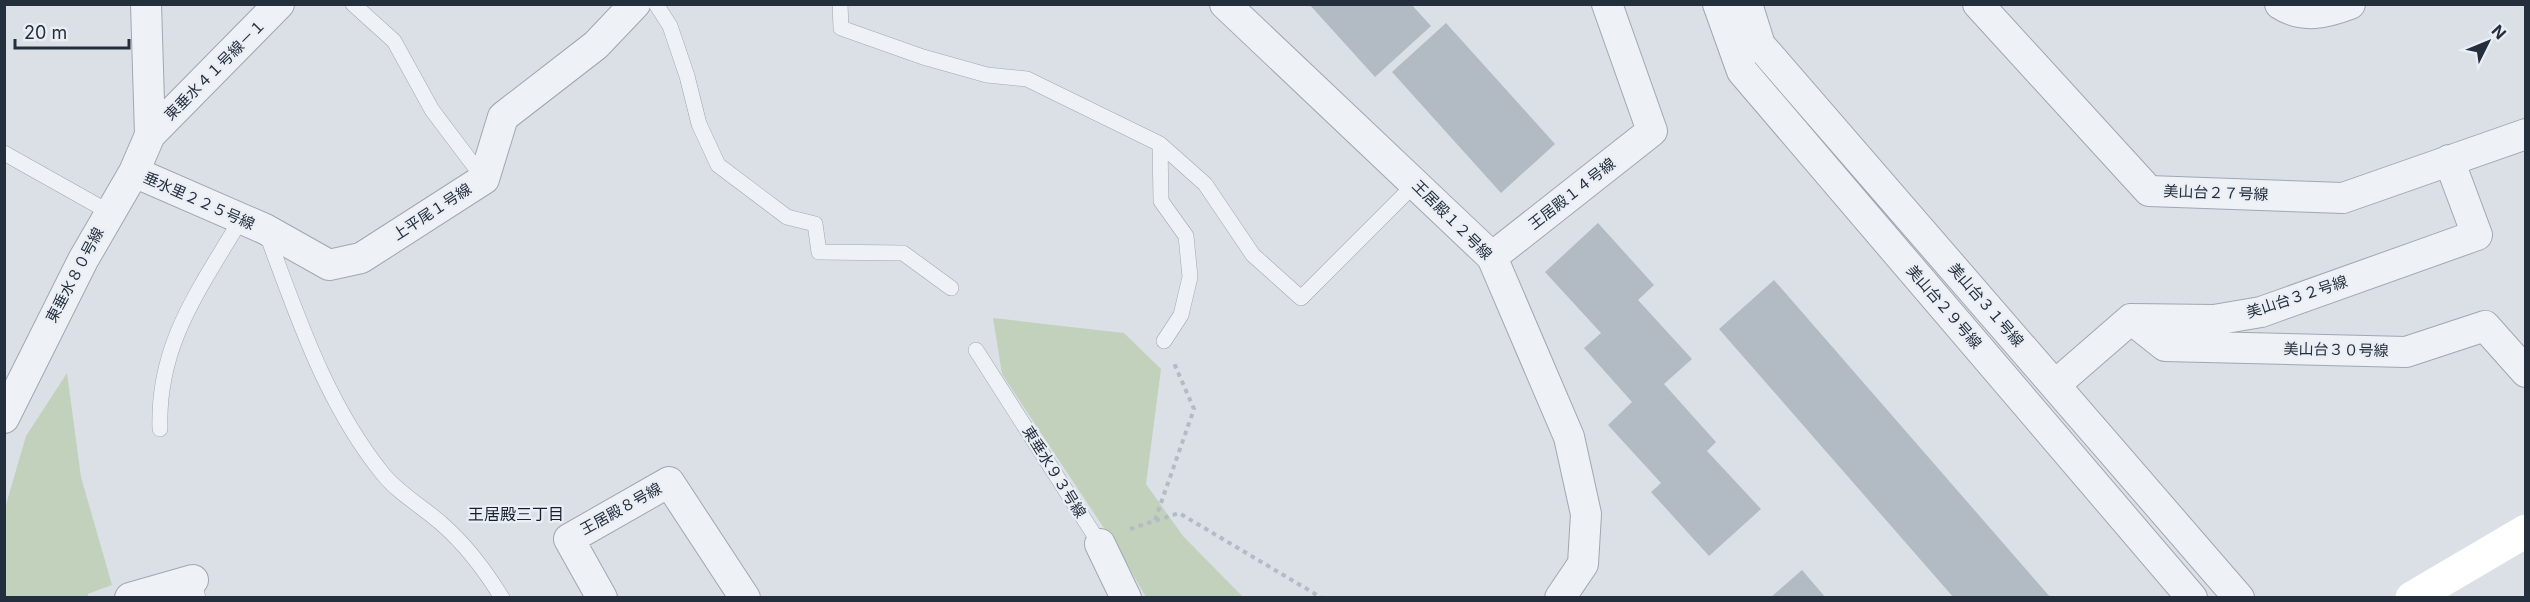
<svg xmlns="http://www.w3.org/2000/svg" width="2530" height="602" font-family="Inter,'Noto Sans JP',sans-serif">
  <style>
    .green { fill: #c2d1bc }
    .building { fill: #b2bac4 }
    .lines { fill: none; stroke-linecap: round; stroke-linejoin: round }
    .lane-casing { stroke: #a0a7b1; stroke-width: 16 }
    .street-casing { stroke: #a0a7b1; stroke-width: 32 }
    .path { stroke: #b5bbc2; stroke-width: 4; stroke-dasharray: 4.5 4.5; stroke-linecap: butt }
    .lane { stroke: #eef1f5; stroke-width: 15 }
    .street { stroke: #eef1f5; stroke-width: 30 }
    .secondary { stroke: #fff; stroke-width: 33 }
    .labels { text-anchor: middle; stroke-width: 4.5; stroke-linejoin: round; paint-order: stroke }
    .street-label { font-size: 15px; fill: #242f3e; stroke: #ebeff5 }
    .neighbourhood-label { font-size: 16px; fill: #17202e; stroke: #ebeff5 }
  </style>
  <rect width="100%" height="100%" fill="#dbe0e7"/>
  <path class="green" d="M993 318 1124 333 1161 369 1146 484 1183 536 1243 597H1146L1121 554 1002 374Z
    M67 373 81 477 112 585 88 594V597H5V508L26 436Z"/>
  <path class="building" d="M1309 4H1411L1431 26 1375 77Z
    M1446 23 1555 144 1501 193 1392 72Z
    M1598 223 1654 285 1638 300 1692 359 1664 384 1716 442 1707 451 1761 509 1709 556 1651 492 1661 483 1608 425 1632 402 1584 348 1601 333 1545 272Z
    M1774 280 2051 598H1954L1719 329Z
    M1802 570 1826 598H1770Z"/>
  <g class="lines">
    <g class="lane-casing">
      <path id="lane" d="M353 4 394 41 432 110 484 179
        M656 4 670 26 687 76 699 124 718 165 787 217 815 224 819 252 903 253 951 288
        M840 4 841 28 923 57 987 75 1027 79 1160 144 1205 184 1253 255 1301 298 1415 184
        M1160 144 1161 201 1186 236 1190 277 1181 315 1164 341
        M4 153 109 212
        M266 232C297 315 326 404 383 474 398 493 423 507 442 524 467 546 485 570 502 598
        M976 350 1100 544
        M160 429C157 344 200 289 241 219
        M193 580 198 598"/>
    </g>
    <g class="street-casing">
      <path id="street" d="M146 4 150 135
        M1225 4 1492 257 1569 437 1586 514 1583 564 1560 598
        M1718 4 1742 71 2192 598
        M1747 4 1760 45 2239 598
        M1978 4 2149 191 2343 198 2526 134
        M2280 4C2303 19 2326 13 2350 4
        M134 172 265 229 329 265 361 258 484 179 503 117 596 45 635 4
        M1492 257 1652 131 1607 4
        M2131 319 2165 346 2406 352 2485 326 2526 372
        M2055 385 2131 319 2214 320 2261 312 2477 235 2449 160
        M4 418 83 260 134 172 150 135 279 4
        M1100 544 1126 598
        M130 598 193 580
        M602 598 569 539 669 482 745 598"/>
    </g>
    <path class="path" d="M1155 520 1194 409 1174 363
      M1130 529 1179 513 1322 598"/>
    <use href="#lane" class="lane"/>
    <use href="#street" class="street"/>
    <path class="secondary" d="M2412 598 2526 531"/>
  </g>
  <g class="labels">
    <g class="street-label">
      <text transform="translate(215 70) rotate(-45)" y="5">東垂水４１号線－１</text>
      <text transform="translate(2216 193) rotate(2)" y="5">美山台２７号線</text>
      <text transform="translate(1572 194) rotate(-38)" y="5">王居殿１４号線</text>
      <text transform="translate(199 201) rotate(24)" y="5">垂水里２２５号線</text>
      <text transform="translate(432 212) rotate(-33)" y="5">上平尾１号線</text>
      <text transform="translate(1452 220) rotate(45)" y="5">王居殿１２号線</text>
      <text transform="translate(75 275) rotate(-62)" y="5">東垂水８０号線</text>
      <text transform="translate(2297 297) rotate(-18)" y="5">美山台３２号線</text>
      <text transform="translate(1986 305) rotate(49)" y="5">美山台３１号線</text>
      <text transform="translate(1944 307) rotate(49)" y="5">美山台２９号線</text>
      <text transform="translate(2336 350) rotate(1)" y="5">美山台３０号線</text>
      <text transform="translate(1054 472) rotate(58)" y="5">東垂水９３号線</text>
      <text transform="translate(621 509) rotate(-29)" y="5">王居殿８号線</text>
    </g>
    <g class="neighbourhood-label">
      <text x="516" y="520">王居殿三丁目</text>
    </g>
  </g>
  <rect width="2530" height="602" fill="none" stroke="#242f3e" stroke-width="12"/>
  <g transform="translate(2488 42) rotate(47)" stroke="#ebeff5" stroke-width="4.5" paint-order="stroke">
  <path d="M0-4.5L10 22L0 15L-10 22Z" fill="#242f3e"/>
  <text y="-9" font-size="16" font-weight="bold" text-anchor="middle" fill="#242f3e">N</text>
  </g>
  <path d="M15 39v9h114v-9" fill="none" stroke="#242f3e" stroke-width="3"/>
  <text x="24" y="39" font-size="18" fill="#242f3e" stroke="#ebeff5" stroke-width="4.5" paint-order="stroke">20 m</text>
</svg>
